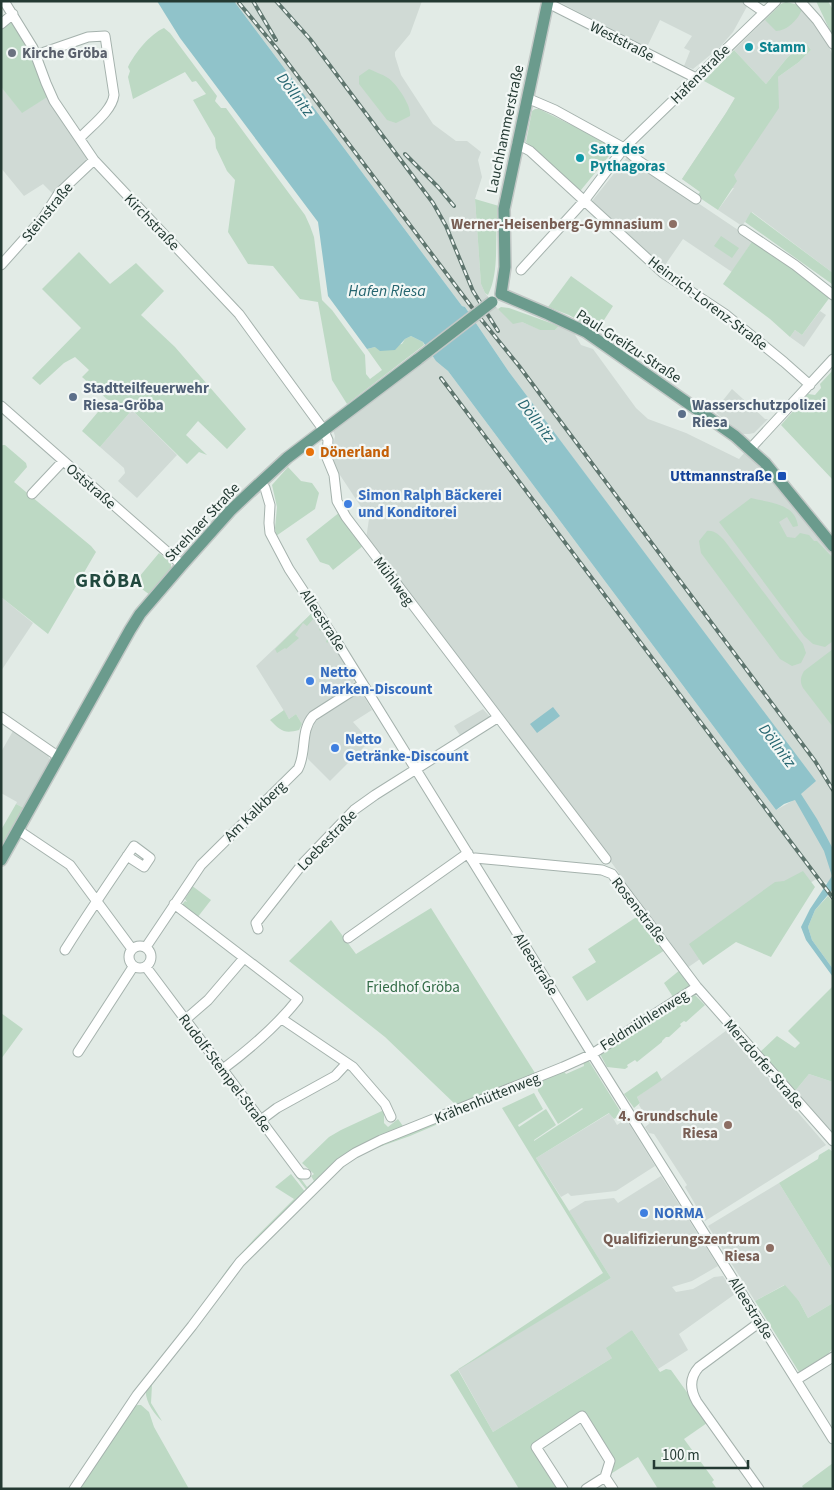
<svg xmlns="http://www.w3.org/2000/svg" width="834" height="1490" font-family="'Source Sans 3',sans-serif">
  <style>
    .built { fill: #d0dad5 }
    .green { fill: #bdd9c4 }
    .water { fill: #90c3ca }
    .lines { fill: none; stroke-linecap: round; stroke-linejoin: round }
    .minor-casing { stroke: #a5b2ad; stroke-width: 11 }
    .major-casing { stroke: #c2c8c6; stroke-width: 14 }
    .minor { stroke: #fff; stroke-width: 9 }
    .major { stroke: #6b9b8d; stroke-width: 11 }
    .rail-casing { stroke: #5e756e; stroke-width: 4 }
    .rail { stroke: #f2f7f5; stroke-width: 2; stroke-dasharray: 5.5; stroke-linecap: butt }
    .major-bridge-casing { stroke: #c2c8c6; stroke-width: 14; stroke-linecap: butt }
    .major-bridge { stroke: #6b9b8d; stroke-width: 11 }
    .culture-dot { fill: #0f9aa8; stroke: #f2f7f5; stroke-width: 2 }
    .worship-dot { fill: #6b7280; stroke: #f2f7f5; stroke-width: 2 }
    .education-dot { fill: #8d6e63; stroke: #f2f7f5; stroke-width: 2 }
    .service-dot { fill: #5c6f8a; stroke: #f2f7f5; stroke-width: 2 }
    .food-dot { fill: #e8710a; stroke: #f2f7f5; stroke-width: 2 }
    .transit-dot { fill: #1a4fb4; stroke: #f2f7f5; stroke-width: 2 }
    .shop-dot { fill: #3f7fe0; stroke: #f2f7f5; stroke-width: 2 }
    .labels { text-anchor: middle; stroke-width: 4.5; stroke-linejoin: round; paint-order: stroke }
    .street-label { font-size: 15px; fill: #243a33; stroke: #f2f7f5 }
    .culture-label { font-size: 15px; font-weight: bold; fill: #0d838f; stroke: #f2f7f5; text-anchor: start }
    .worship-label { font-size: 15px; font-weight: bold; fill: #5b616d; stroke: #f2f7f5; text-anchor: start }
    .education-label { font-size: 15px; font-weight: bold; fill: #785e54; stroke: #f2f7f5; text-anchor: end }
    .service-label { font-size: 15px; font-weight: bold; fill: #4e5e75; stroke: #f2f7f5; text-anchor: start }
    .food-label { font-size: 15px; font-weight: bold; fill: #c56008; stroke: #f2f7f5; text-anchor: start }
    .transit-label { font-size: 15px; font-weight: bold; fill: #164399; stroke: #f2f7f5; text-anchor: end }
    .shop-label { font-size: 15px; font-weight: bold; fill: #366cbe; stroke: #f2f7f5; text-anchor: start }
    .park-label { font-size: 15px; fill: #336c47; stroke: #f2f7f5 }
    .water-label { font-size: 16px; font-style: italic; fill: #25656f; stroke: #f2f7f5 }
    .district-label { font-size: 20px; font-weight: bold; letter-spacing: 1px; fill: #22493f; stroke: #f2f7f5 }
  </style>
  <rect width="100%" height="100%" fill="#e2ebe6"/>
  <path class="built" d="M234 1H422L410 34 395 52V56L401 75 433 124 456 141H467L481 152 478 160 482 177 475 199 481 284 485 293 498 309 522 322 541 330H555L559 326 574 333 581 345 593 349 636 408 648 419 686 433 739 459 745 452 754 461 833 555V885L816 879 687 968 618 878 619 873 614 866 500 711 443 637 431 627 366 539 369 519 334 466 331 458 335 436 333 430 432 356 448 371 776 810 794 800 815 781 509 372 465 307 462 306Z
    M557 1H750L733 32 720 47 693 69 684 66 690 51 684 48 692 36 660 20 647 47Z
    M786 2 800 7 825 38 833 56V273L752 212 742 226 718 210 734 188 701 192 682 179 726 113 735 98 778 108V77L799 62 811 50 805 41 787 58 766 84 734 50 781 4Z
    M1 87 22 112 49 96 88 158 89 160 53 194 43 184 24 196 1 168Z
    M628 156 753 240 732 272 683 239 663 268 592 201Z
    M820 311 826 315 804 347 790 337 795 330 802 335Z
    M732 389 765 419H768L754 433 749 434H743L716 413 720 404Z
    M132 410 177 455 137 498 118 481 125 473 124 468 100 447Z
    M1 597 33 623 1 671Z
    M313 612 354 676V680L353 685 307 716 302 724 296 714 289 719 256 666Z
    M357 694 363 695 372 710 353 722 370 741 330 781 308 759 309 731 316 720Z
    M483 709 491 718 461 737 454 726Z
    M13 731 48 755 50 761 24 808 16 804 17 802 1 793V752Z
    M727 1030 826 1145 705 1221 685 1187 687 1185 654 1134 649 1133 645 1127 650 1123 639 1105 640 1103 637 1097Z
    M809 1074 833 1082V1135L795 1091Z
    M610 1113 617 1125 626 1119 655 1166 616 1191 571 1196 568 1193 561 1197 536 1158Z
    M661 1176 718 1266 692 1281 672 1287 676 1292 693 1289 714 1277 723 1276 735 1294 679 1334 688 1350 658 1369 632 1330 612 1358 493 1432 458 1369 611 1278 569 1211 585 1201 614 1198 618 1203Z
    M779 1183 833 1271V1303L808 1318 799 1301 784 1285 755 1301 708 1226Z"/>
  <path class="green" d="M816 1H828L833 10V37Z
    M786 2 795 4 802 9C799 19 787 31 776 31L765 20 781 4Z
    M12 16 33 52 49 96 22 113 1 87V28Z
    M164 28 170 33 217 96 215 101 221 108H226L305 215 310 226 314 237 322 300 332 310 365 355 366 374 370 379 382 370 367 349 375 347 402 344 405 339 411 336 423 342 424 345 347 404 332 380 318 302 300 299 273 266 248 264 228 232 235 180 227 171 216 148 215 138 193 100 206 94 196 81 192 82 185 72 133 99 128 77 130 71 128 67C135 53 150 34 164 28Z
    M805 41 811 50 799 62 778 77 779 108 734 175 737 181 718 210 697 196 700 192 682 179 726 113 735 98 704 81 734 50 766 84 787 58Z
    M369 69C375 72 382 74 388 78 396 83 412 106 410 116L396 123 387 120 359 84V76Z
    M535 109H539L612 145 613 151 581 190H577L526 142 532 111Z
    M475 199 499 206C493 235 501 269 488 295L485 293 481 284Z
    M751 212 833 273 832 284 745 222Z
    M721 236 739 248 732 258 714 246Z
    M753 240 793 267 830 297 802 335 795 330 790 337 770 319 723 284Z
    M79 252 110 284 136 263 164 291 141 315 175 347 246 429 227 449 198 421 186 435 207 455 199 452 187 464 132 410 100 447 82 431 108 400 82 377 89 370 75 357 64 363 40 385 32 378 81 328 42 289Z
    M571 276 613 306 597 331 569 315 548 307Z
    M501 307 509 308 559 326 555 330H540L522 322 513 324 498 309Z
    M833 370V480L781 425 808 394 815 395 821 388 820 384Z
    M3 445H5L26 463 27 467 14 482 91 546 96 552 48 634 1 597V446Z
    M288 467 301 481 312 483 319 493 315 509 276 536 275 528 277 507 272 485Z
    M751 498C770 503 795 503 798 526L793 527 787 517 779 522 787 537 795 538 800 533 809 535 814 541H817L833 558V641L825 647 813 644 804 636 719 522Z
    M340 512 364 545 333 570 329 565 320 562 306 539Z
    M707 531C714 530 719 535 724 540L803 644 806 653 801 663 792 666 780 659 701 553 699 541Z
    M159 553 171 563V568L150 595 134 583Z
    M313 612 330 638 329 641 327 643 326 641 329 638 323 629 320 631 319 629 322 626 315 617 307 626 303 623 295 635 299 638 286 649 285 648 277 653 275 649Z
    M833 649V727L803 688C800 682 800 678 804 671Z
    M284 710 289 719 296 714 302 724 299 730C284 734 281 731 270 720Z
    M16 804 24 808 1 848V830Z
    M803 871 815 887 771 957 736 942 703 965 689 944 775 882 784 881Z
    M191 885 211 900 197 918 181 906 185 901 187 902 185 899 190 891Z
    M828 896 833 902V969L812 940 808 927 815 910Z
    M431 908 535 1073 559 1064V1066L456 1105 385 1037 289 961 331 920 356 954Z
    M638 916 665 950 587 1001 572 977 596 962 588 949Z
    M680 970 691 986 673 997 664 983Z
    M832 987 833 1082 809 1074 795 1091 759 1053 777 1036 795 1048 800 1043 788 1031Z
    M694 994 705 1005 686 1022 684 1021 680 1024 681 1026 669 1037H666L662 1041V1042L637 1062 635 1060 627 1065 628 1067 625 1069 607 1067 600 1054Z
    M1 1013 23 1029 1 1059Z
    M587 1058 622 1114 614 1119 609 1113 536 1158 611 1278 458 1370 493 1432 612 1358 606 1348 632 1330 660 1372 666 1369 671 1370 707 1420V1423L684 1439 714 1480 712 1482 717 1489H658L638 1457 609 1475 611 1466 582 1413 532 1445 560 1489H519L450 1375 603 1273 502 1108 534 1093 543 1109 518 1125 519 1127 546 1109 556 1125 534 1140V1141L583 1109 582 1108 558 1124 538 1091 537 1081 563 1070 566 1074 584 1066 583 1061Z
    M657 1071 662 1080 637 1097 640 1103 634 1108 624 1094Z
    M499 1096 497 1099 410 1136 365 1152 342 1167 252 1254 235 1273 152 1385 151 1403 162 1421C154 1414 144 1400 146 1388L241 1263 341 1165 355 1155Z
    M384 1110V1123L388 1127 398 1119 405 1129 384 1136 308 1192 294 1174 296 1172 307 1187 314 1181 311 1176 314 1174 302 1163 329 1137 341 1130Z
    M829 1149 833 1152V1271L779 1183 818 1159 819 1155Z
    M291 1174 306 1193 248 1250 71 1489H69L135 1393 199 1310 229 1267 255 1238 294 1199 275 1187Z
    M785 1285 799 1301 808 1318 833 1303V1348L828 1354 799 1372 755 1301Z
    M138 1405H141L149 1412 154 1427 189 1489H77L134 1406Z
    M833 1463V1489H804L802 1486Z"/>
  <path class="water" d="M157 1H234L462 306 465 307 509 372 816 781 801 794 817 819 833 849V889L815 910 808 927 812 940 833 969V977L806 940 801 927 810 909 832 876 824 851 795 800 784 804 776 810 448 371 436 361 423 342 411 336 405 339 395 350 380 351 375 347 367 349 328 296 318 222 180 38Z
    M553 707 560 716 537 733 530 724Z"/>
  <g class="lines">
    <g class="minor-casing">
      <path id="minor" d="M4 1 33 48 46 83 54 101 94 160 239 314 323 429 328 440 327 458 334 475 337 501 346 517 606 859
        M748 1 764 12
        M800 1 817 20 833 44
        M548 3 692 76 695 79
        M1 24 13 14
        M36 55 88 37 105 36 114 95C112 111 91 126 80 138
        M527 98 555 110 624 148 639 161 696 199
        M517 144 530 151 663 273 725 314 784 362 810 385
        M743 230 795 265 833 295
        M1 265 43 218 59 193 94 160
        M521 270 584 201 624 148 776 1
        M1 406 182 565
        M750 449 833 359
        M260 483 265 488 270 505 269 523 270 533 289 569 337 642 592 1054 833 1439
        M32 494 63 461
        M1 717 59 757
        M18 830 70 865 132 949
        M471 859 475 858 602 870 612 874 697 987 833 1141
        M174 904 298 999C276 1027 251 1048 223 1069
        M258 929 256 923 304 862 354 810 375 795 497 718
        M348 938 468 853
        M129 957a11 11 0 1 1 22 0a11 11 0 1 1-22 0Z
        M146 947 201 865 298 769C307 752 300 731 313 716L363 684
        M65 950C87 915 110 881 134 846L150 858 144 867 127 856
        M146 967 301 1174H306
        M282 1019 353 1067 385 1104 391 1117
        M185 1020 208 1000 244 958
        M78 1052 133 967
        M261 1120 277 1108 335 1076 347 1063
        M796 1380 833 1357
        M605 1477 613 1489
        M74 1489 137 1395 192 1326 240 1262 340 1163 355 1153 381 1140 563 1067 592 1054 697 987
        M563 1489 536 1447 582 1416 610 1461 605 1477 586 1489
        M759 1489 697 1402C690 1390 689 1378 699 1367L760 1322"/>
    </g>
    <g class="major-casing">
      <path id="major" d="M501 294 548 314 586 332 735 436 765 463 833 546
        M501 294 505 267 504 209 548 1
        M1 860 130 630 140 614 182 565 230 511 249 493 287 458 418 359"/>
    </g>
    <use href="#minor" class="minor"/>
    <use href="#major" class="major"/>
    <g class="rail-casing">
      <path id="rail" d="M253 1 276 40
        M276 1 310 39 433 203 446 226 473 291 498 331
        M239 3 278 50 480 318 519 366 815 761 833 790
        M405 154 438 187 454 206
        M441 378 833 898"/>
    </g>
    <use href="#rail" class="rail"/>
    <g class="major-bridge-casing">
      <path id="major-bridge" d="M418 359 492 302"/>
    </g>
    <use href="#major-bridge" class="major-bridge"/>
  </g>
  <g class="culture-dot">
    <circle cx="749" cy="47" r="5"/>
    <circle cx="580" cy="158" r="5"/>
  </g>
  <circle class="worship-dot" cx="12" cy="53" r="5"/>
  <g class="education-dot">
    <circle cx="673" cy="224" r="5"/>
    <circle cx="728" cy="1125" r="5"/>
    <circle cx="770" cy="1248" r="5"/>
  </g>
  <g class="service-dot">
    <circle cx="73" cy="397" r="5"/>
    <circle cx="682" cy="414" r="5"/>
  </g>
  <circle class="food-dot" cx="310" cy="452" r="5"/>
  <rect class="transit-dot" x="777" y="471" width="10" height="10" rx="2.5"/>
  <g class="shop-dot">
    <circle cx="348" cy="504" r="5"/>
    <circle cx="310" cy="681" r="5"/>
    <circle cx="335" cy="748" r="5"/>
    <circle cx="644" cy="1213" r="5"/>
  </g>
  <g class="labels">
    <g class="street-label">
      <text transform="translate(622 41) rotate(27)" y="5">Weststraße</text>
      <text transform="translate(700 74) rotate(-45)" y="5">Hafenstraße</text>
      <text transform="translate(505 129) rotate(-78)" y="5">Lauchhammerstraße</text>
      <text transform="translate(47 212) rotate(-51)" y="5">Steinstraße</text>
      <text transform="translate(152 222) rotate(46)" y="5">Kirchstraße</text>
      <text transform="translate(708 303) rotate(37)" y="5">Heinrich-Lorenz-Straße</text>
      <text transform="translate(629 346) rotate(33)" y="5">Paul-Greifzu-Straße</text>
      <text transform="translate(91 486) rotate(41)" y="5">Oststraße</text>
      <text transform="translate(202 522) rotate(-47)" y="5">Strehlaer Straße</text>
      <text transform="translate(394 581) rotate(53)" y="5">Mühlweg</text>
      <text transform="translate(323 620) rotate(57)" y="5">Alleestraße</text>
      <text transform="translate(255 811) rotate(-44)" y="5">Am Kalkberg</text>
      <text transform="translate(327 840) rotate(-46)" y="5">Loebestraße</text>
      <text transform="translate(639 910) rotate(52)" y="5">Rosenstraße</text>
      <text transform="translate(536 964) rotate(58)" y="5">Alleestraße</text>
      <text transform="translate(644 1020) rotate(-32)" y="5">Feldmühlenweg</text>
      <text transform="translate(764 1064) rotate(49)" y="5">Merzdorfer Straße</text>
      <text transform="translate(225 1073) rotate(53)" y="5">Rudolf-Stempel-Straße</text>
      <text transform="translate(487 1098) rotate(-22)" y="5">Krähenhüttenweg</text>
      <text transform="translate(751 1308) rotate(58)" y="5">Alleestraße</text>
    </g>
    <g class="culture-label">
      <text x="759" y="52">Stamm</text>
      <text x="590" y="154">Satz des<tspan x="590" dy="17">Pythagoras</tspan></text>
    </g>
    <g class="worship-label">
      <text x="22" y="58">Kirche Gröba</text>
    </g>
    <g class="education-label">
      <text x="663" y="229">Werner-Heisenberg-Gymnasium</text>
      <text x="718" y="1121">4. Grundschule<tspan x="718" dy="17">Riesa</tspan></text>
      <text x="760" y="1244">Qualifizierungszentrum<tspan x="760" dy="17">Riesa</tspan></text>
    </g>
    <g class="service-label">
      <text x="83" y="393">Stadtteilfeuerwehr<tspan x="83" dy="17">Riesa-Gröba</tspan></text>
      <text x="692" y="410">Wasserschutzpolizei<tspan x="692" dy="17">Riesa</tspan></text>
    </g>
    <g class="food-label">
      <text x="320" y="457">Dönerland</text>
    </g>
    <g class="transit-label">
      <text x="772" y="481">Uttmannstraße</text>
    </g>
    <g class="shop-label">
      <text x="358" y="500">Simon Ralph Bäckerei<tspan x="358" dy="17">und Konditorei</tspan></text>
      <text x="320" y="677">Netto<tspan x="320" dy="17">Marken-Discount</tspan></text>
      <text x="345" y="744">Netto<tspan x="345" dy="17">Getränke-Discount</tspan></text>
      <text x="654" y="1218">NORMA</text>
    </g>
    <g class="park-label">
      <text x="413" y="992">Friedhof Gröba</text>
    </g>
    <g class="water-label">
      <text transform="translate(296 94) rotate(53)" y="6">Döllnitz</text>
      <text x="387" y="296">Hafen Riesa</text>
      <text transform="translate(537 420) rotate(53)" y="6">Döllnitz</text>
      <text transform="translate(778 745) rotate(53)" y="6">Döllnitz</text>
    </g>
    <g class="district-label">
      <text x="109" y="587">GRÖBA</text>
    </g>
  </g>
  <rect width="834" height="1490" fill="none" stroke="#243a33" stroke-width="5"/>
  <path d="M654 1460v8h94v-8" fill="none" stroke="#243a33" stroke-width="2.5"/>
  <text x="662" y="1460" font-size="15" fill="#243a33" stroke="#f2f7f5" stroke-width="4" paint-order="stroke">100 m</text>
</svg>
